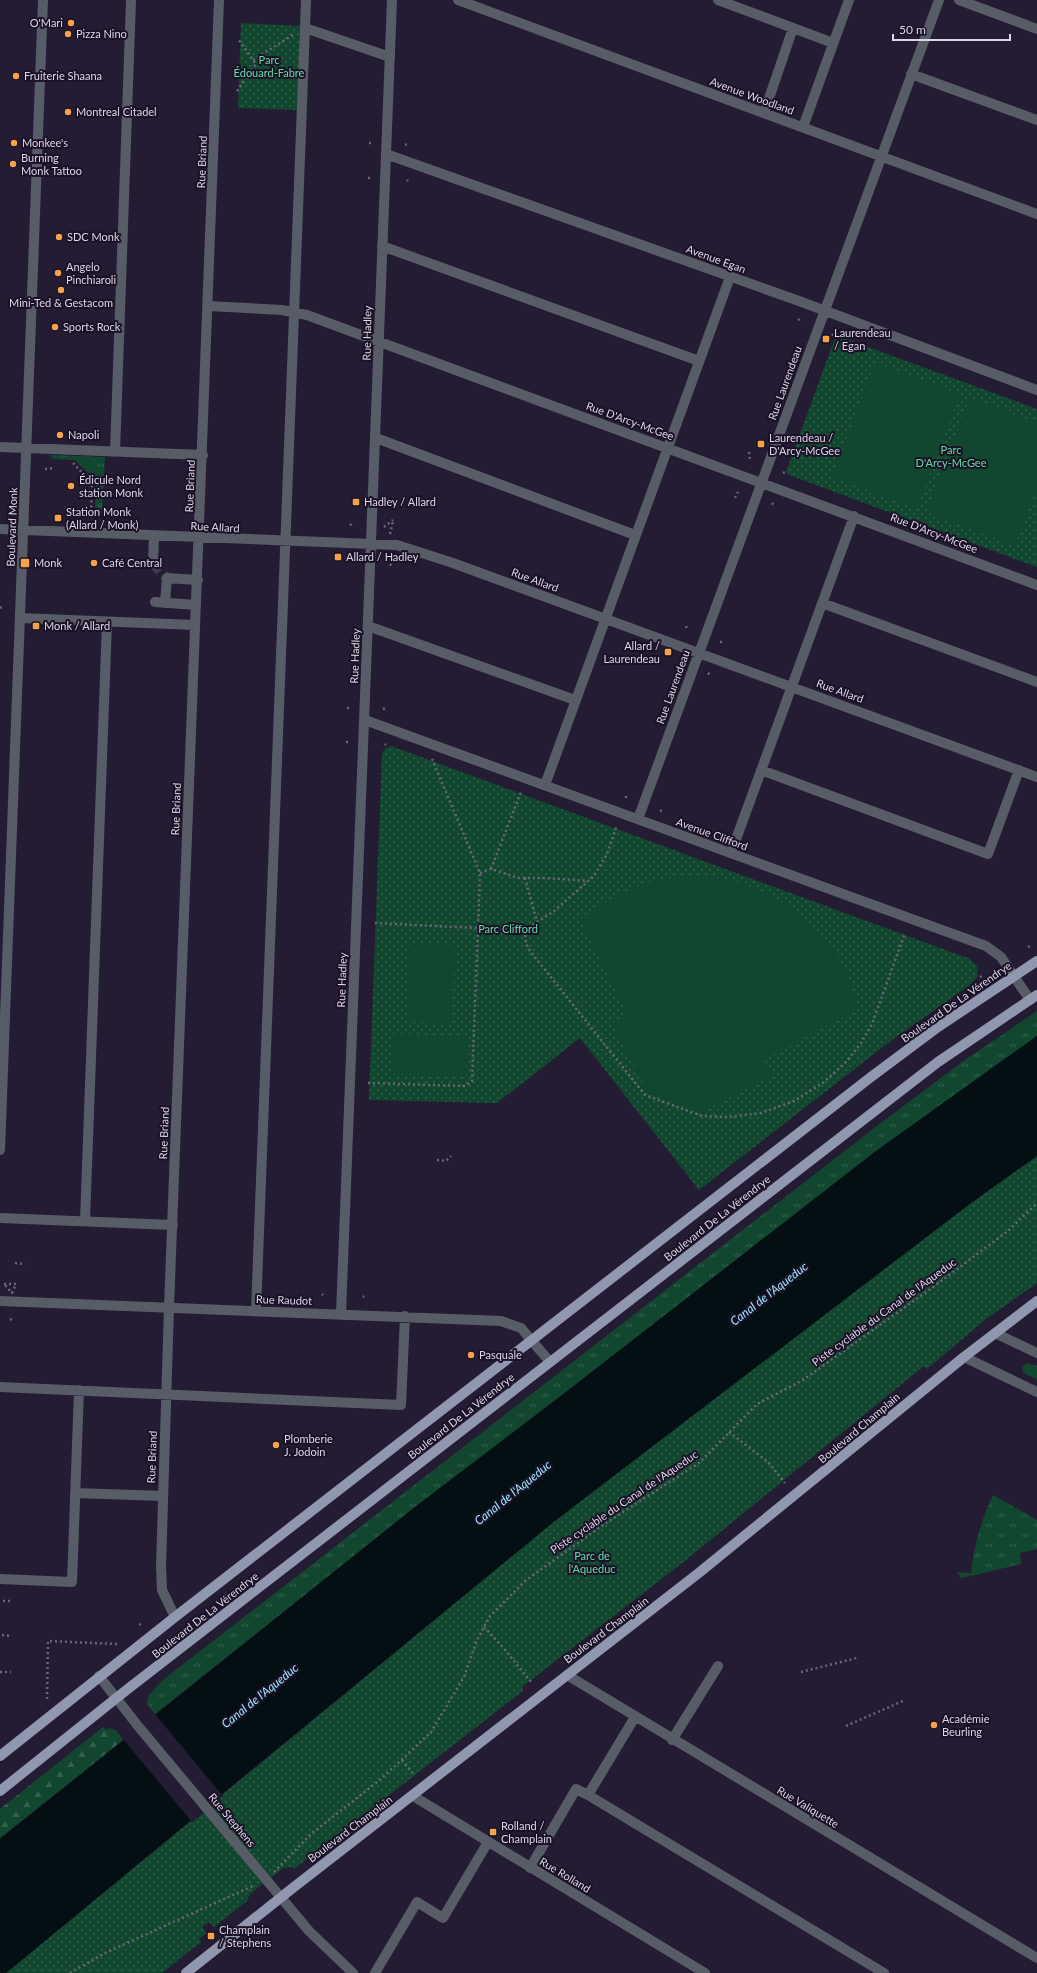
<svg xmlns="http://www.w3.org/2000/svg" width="1037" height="1973" font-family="Lato,sans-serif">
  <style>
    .grass { fill: url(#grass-tufts) }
    .forest { fill: url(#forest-firs) }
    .park { fill: url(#park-dots) }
    .pitch { fill: #12472f }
    .water { fill: #030f12 }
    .pier { fill: #241c32 }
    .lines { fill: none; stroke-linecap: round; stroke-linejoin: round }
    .minor-tunnel { stroke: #40384d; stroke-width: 10; stroke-dasharray: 10 5; stroke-linecap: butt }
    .path { stroke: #6b6578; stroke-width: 2.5; stroke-dasharray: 2 3; stroke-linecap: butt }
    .minor { stroke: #585c67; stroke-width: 10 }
    .major { stroke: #9097ae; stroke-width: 10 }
    .poi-dot { fill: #f7a248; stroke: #1b1227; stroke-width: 1.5 }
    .labels { text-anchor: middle; stroke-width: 4; stroke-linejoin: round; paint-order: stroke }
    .poi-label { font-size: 11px; fill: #dcd7e6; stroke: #1b1227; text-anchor: start }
    .park-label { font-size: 11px; fill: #64dba2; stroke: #1b1227 }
    .street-label { font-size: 11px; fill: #dcd7e6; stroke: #1b1227 }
    .water-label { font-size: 12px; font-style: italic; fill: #99e6fd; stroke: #1b1227 }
  </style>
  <defs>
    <pattern id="grass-tufts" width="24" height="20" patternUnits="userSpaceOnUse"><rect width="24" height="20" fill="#12472f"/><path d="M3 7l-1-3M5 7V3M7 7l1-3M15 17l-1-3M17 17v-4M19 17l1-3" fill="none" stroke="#34614d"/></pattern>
    <pattern id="forest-firs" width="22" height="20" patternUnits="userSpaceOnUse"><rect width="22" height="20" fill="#12472f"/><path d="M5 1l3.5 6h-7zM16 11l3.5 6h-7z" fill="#34614d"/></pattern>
    <pattern id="park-dots" width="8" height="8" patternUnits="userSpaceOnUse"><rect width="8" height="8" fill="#12472f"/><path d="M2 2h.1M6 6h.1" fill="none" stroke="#34614d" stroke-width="1.8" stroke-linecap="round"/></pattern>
  </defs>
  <rect width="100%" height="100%" fill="#241c32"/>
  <path class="grass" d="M49 455 105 457 102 513 98 512 95 508 96 481 75 460 53 459Z
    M1037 1011V1036L876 1151 566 1392 415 1507 155 1714 147 1704 149 1695 163 1680 873 1129 962 1062Z
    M1027 1363 1037 1366V1380L1023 1372 1022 1366Z
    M993 1495 1037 1520V1549L1020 1553 1021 1564 961 1578 957 1572 971 1573C974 1545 981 1521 993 1495Z"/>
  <path class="forest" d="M103 1727 106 1730 109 1728 116 1730 123 1740 0 1838V1809Z"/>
  <path class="park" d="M241 23 300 26 297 110 238 108Z
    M841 337 1037 409V567L789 475 786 472 835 338Z
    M391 746 970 959 977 966 978 976 970 985 892 1040 699 1190 580 1038 497 1103 369 1100 382 755 384 749Z
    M1037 1156V1283L986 1319 927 1369 924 1366 686 1560 522 1687 523 1691 294 1869 292 1867 283 1868 250 1894 247 1901 214 1927 209 1922 202 1927 207 1933 199 1939 201 1942 162 1973H6L191 1821 192 1822 223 1796 222 1795 556 1520 971 1203Z"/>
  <path class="pitch" d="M875 362 960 394 917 509 832 477Z
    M970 397 1037 423V488L1015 546 926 512Z
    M684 876C694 876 705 875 715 877 773 887 825 922 848 978 853 988 855 1000 858 1010L764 1059 772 1076 700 1113 648 1093 612 1023 628 1014 580 919C618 892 638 882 684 876Z
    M410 945 455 946 452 1023 407 1021Z
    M392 1034 467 1036 466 1076 391 1074Z"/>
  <path class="water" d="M1037 1036V1156L971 1203 556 1520 222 1794 223 1796 192 1822 190 1821 6 1973H0V1839L415 1507 566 1392 876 1151Z"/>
  <path class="pier" d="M154 1713 223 1796 192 1822 122 1738Z"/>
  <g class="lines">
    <path class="minor-tunnel" d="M153 564 167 578"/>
    <path class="path" d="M253 60 293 35
      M237 91 256 64 238 39
      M369 143H371
      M405 145 407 144
      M368 178H370
      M407 180 408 181
      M798 320 800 319
      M832 334 834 336
      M749 452 750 460
      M73 463 92 483 91 515
      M45 469 54 468
      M783 473 785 472
      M735 498 738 492
      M772 503 774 506
      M82 515V505
      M350 524 352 526
      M384 527 393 520
      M390 534 393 521
      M390 564 392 567
      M0 608 2 607
      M686 626 687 629
      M720 642H723
      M708 673 710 675
      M347 708H349
      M383 709 386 708
      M346 742H348
      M385 744 386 745
      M432 759 480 873 478 928 525 930 554 911 594 876 607 854 617 825
      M626 796V798
      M660 811 663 810
      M491 869 521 792
      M480 873 491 869 518 878H545L589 881
      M525 878 537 922
      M525 930 526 944 530 951 645 1095 702 1116 728 1117 761 1113 794 1101 824 1082 846 1062 861 1043 872 1024 905 933
      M1028 947 1030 946
      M980 977 982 976
      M368 1083 465 1086 472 1081 478 928 374 923
      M437 1160 446 1161 451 1156
      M15 1263 25 1264
      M4 1284H16L12 1293Z
      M322 1294 323 1295
      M363 1297 364 1296
      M10 1319 14 1321
      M729 1432 768 1462 785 1483
      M3 1601H13
      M139 1624 141 1625
      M484 1627 500 1644 532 1683
      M2 1635 12 1636
      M0 1672H11
      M801 1672 857 1658
      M47 1699 48 1641 117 1644
      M846 1726 905 1700
      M402 1760 414 1775
      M274 1872 311 1834 381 1779 431 1732 464 1677 477 1640 490 1616 525 1581 603 1525 699 1463 757 1404 803 1380 936 1285 1008 1231 1037 1203
      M70 1973 105 1953 255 1885"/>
    <path class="minor" d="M458 0 1037 214
      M718 0 833 43
      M959 0 1037 29
      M305 28 390 57
      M911 74 1037 120
      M764 113 793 28
      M803 127 849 0
      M386 154 799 301 1037 390
      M382 246 699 361
      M208 306 282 310 307 315 1037 585
      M376 438 635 535
      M0 447 203 455
      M115 452 131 0
      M0 529 397 545 453 563 1037 777
      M153 564 154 536
      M155 602 196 605
      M165 603 167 578 198 580
      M822 603 1037 682
      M20 618 195 625
      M368 626 575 700
      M365 720 986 946 1001 957 1030 1000
      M761 770 988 854 1019 770
      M545 785 730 277
      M638 819 939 0
      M731 853 854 516
      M0 1150 43 0
      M0 1218 173 1225
      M85 1221 107 622
      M0 1301 501 1321 521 1328 550 1362
      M256 1311 306 0
      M341 1314 392 0
      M995 1333 1037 1353
      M964 1357 1037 1392
      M0 1387 401 1405 405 1316
      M75 1493 163 1496
      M0 1579 72 1582 79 1390
      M175 1617 162 1590 161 1567 169 1307 219 0
      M567 1675 1037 1958
      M99 1676 138 1726 309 1931 353 1973
      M635 1717 588 1795 884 1973
      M672 1740 718 1666
      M413 1796 705 1973
      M530 1868 576 1789 588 1795
      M375 1973 417 1902 443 1918 488 1842"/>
    <path class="major" d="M0 1756 175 1617 871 1077 938 1027 1037 961
      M0 1791 129 1688 938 1062 1037 995
      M186 1973 294 1887 700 1572 964 1357 1037 1301"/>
  </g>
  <g class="poi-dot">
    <circle cx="71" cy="23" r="4"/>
    <circle cx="68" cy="34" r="4"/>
    <circle cx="16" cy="76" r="4"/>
    <circle cx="68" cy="112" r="4"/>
    <circle cx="14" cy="143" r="4"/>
    <circle cx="13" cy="164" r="4"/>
    <circle cx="59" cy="237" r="4"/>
    <circle cx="58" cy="273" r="4"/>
    <circle cx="61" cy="290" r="4"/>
    <circle cx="55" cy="327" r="4"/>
    <rect x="822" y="335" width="8" height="8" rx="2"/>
    <circle cx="60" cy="435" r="4"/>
    <rect x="757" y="440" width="8" height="8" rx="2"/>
    <circle cx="71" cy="486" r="4"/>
    <rect x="352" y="498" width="8" height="8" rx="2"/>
    <rect x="54" y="514" width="8" height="8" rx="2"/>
    <rect x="334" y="553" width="8" height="8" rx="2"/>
    <rect x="20" y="558" width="10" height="10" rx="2"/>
    <circle cx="94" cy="563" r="4"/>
    <rect x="32" y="622" width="8" height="8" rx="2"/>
    <rect x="664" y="648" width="8" height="8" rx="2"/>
    <circle cx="471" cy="1355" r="4"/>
    <circle cx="276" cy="1445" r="4"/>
    <circle cx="934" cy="1725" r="4"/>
    <rect x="489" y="1828" width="8" height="8" rx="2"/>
    <rect x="207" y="1932" width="8" height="8" rx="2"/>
  </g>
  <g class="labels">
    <g class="poi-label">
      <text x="63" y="27" text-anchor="end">O'Mari</text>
      <text x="76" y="38">Pizza Nino</text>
      <text x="24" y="80">Fruiterie Shaana</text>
      <text x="76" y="116">Montreal Citadel</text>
      <text x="22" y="147">Monkee's</text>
      <text x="21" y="162">Burning<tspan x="21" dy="13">Monk Tattoo</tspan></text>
      <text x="67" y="241">SDC Monk</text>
      <text x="66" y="271">Angelo<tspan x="66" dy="13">Pinchiaroli</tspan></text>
      <text x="61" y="307" text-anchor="middle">Mini-Ted &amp; Gestacom</text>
      <text x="63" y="331">Sports Rock</text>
      <text x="834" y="337">Laurendeau<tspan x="834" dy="13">/ Egan</tspan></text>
      <text x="68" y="439">Napoli</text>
      <text x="769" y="442">Laurendeau /<tspan x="769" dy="13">D'Arcy-McGee</tspan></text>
      <text x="79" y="484">Édicule Nord<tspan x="79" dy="13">station Monk</tspan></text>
      <text x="364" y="506">Hadley / Allard</text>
      <text x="66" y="516">Station Monk<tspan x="66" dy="13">(Allard / Monk)</tspan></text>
      <text x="346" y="561">Allard / Hadley</text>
      <text x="34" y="567">Monk</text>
      <text x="102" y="567">Café Central</text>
      <text x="44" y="630">Monk / Allard</text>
      <text x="660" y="650" text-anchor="end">Allard /<tspan x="660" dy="13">Laurendeau</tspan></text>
      <text x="479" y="1359">Pasquale</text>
      <text x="284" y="1443">Plomberie<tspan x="284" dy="13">J. Jodoin</tspan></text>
      <text x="942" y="1723">Académie<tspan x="942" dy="13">Beurling</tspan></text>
      <text x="501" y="1830">Rolland /<tspan x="501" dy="13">Champlain</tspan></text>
      <text x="219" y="1934">Champlain<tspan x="219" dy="13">/ Stephens</tspan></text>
    </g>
    <g class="park-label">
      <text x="269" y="64">Parc<tspan x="269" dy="13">Édouard-Fabre</tspan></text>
      <text x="951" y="454">Parc<tspan x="951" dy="13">D'Arcy-McGee</tspan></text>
      <text x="508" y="933">Parc Clifford</text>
      <text x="592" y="1560">Parc de<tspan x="592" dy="13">l'Aqueduc</tspan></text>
    </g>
    <g class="street-label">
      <text transform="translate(752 96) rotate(20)" y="4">Avenue Woodland</text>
      <text transform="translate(202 162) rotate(-88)" y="4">Rue Briand</text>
      <text transform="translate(716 259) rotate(20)" y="4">Avenue Egan</text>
      <text transform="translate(367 333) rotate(-89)" y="4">Rue Hadley</text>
      <text transform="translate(785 383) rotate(-70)" y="4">Rue Laurendeau</text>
      <text transform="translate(630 421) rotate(20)" y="4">Rue D'Arcy-McGee</text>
      <text transform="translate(190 486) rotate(-88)" y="4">Rue Briand</text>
      <text transform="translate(12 527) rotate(-88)" y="4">Boulevard Monk</text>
      <text transform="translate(215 527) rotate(3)" y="4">Rue Allard</text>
      <text transform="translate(934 533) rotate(21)" y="4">Rue D'Arcy-McGee</text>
      <text transform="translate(535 580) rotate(20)" y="4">Rue Allard</text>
      <text transform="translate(355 656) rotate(-88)" y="4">Rue Hadley</text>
      <text transform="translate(673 687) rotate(-70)" y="4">Rue Laurendeau</text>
      <text transform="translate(840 691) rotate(20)" y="4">Rue Allard</text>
      <text transform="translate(176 809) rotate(-88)" y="4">Rue Briand</text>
      <text transform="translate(712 834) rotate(20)" y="4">Avenue Clifford</text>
      <text transform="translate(342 980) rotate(-88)" y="4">Rue Hadley</text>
      <text transform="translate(956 1002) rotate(-35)" y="4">Boulevard De La Vérendrye</text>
      <text transform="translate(164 1133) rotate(-88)" y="4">Rue Briand</text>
      <text transform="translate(717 1218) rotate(-38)" y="4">Boulevard De La Vérendrye</text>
      <text transform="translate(284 1300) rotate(2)" y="4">Rue Raudot</text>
      <text transform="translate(884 1312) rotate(-36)" y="4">Piste cyclable du Canal de l'Aqueduc</text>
      <text transform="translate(461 1416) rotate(-38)" y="4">Boulevard De La Vérendrye</text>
      <text transform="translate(859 1428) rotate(-40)" y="4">Boulevard Champlain</text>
      <text transform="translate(152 1457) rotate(-88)" y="4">Rue Briand</text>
      <text transform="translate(624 1502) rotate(-34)" y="4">Piste cyclable du Canal de l'Aqueduc</text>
      <text transform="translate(205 1615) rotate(-38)" y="4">Boulevard De La Vérendrye</text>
      <text transform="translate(606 1630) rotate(-37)" y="4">Boulevard Champlain</text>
      <text transform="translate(808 1807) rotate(31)" y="4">Rue Valiquette</text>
      <text transform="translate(232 1820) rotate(50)" y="4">Rue Stephens</text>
      <text transform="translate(350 1829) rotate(-37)" y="4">Boulevard Champlain</text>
      <text transform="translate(565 1875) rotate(31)" y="4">Rue Rolland</text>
    </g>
    <g class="water-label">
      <text transform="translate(769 1294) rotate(-38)" y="4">Canal de l'Aqueduc</text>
      <text transform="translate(513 1493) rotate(-39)" y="4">Canal de l'Aqueduc</text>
      <text transform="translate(260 1696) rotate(-39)" y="4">Canal de l'Aqueduc</text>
    </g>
  </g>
  <path d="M893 34v6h117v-6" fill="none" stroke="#dcd7e6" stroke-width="2"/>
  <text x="899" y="34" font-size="12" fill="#dcd7e6" stroke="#1b1227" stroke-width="3" paint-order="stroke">50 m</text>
</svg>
